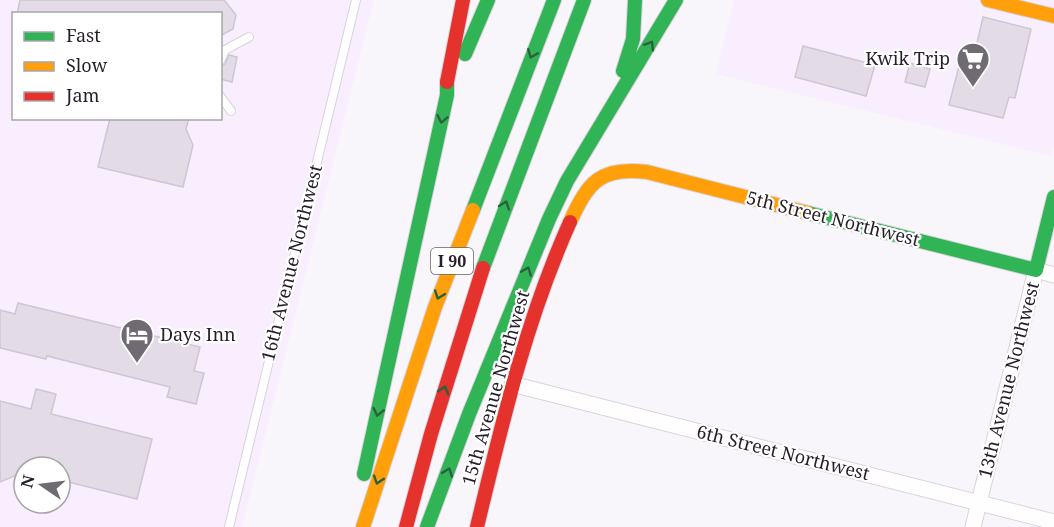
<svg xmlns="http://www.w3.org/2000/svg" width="1054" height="527" font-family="'Noto Serif',serif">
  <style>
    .built { fill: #f8eefd; fill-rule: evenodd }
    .building { fill: #e3dce6; stroke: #ccc7d0; stroke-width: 1.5 }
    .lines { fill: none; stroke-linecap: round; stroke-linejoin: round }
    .lane-casing { stroke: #dad3dd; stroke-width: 10 }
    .street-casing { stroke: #dad3dd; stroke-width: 17 }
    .fast-casing { stroke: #dad3dd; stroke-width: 16 }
    .slow-casing { stroke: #dad3dd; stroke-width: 16 }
    .jam-casing { stroke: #dad3dd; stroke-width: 16 }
    .lane { stroke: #fefefe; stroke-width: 8 }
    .street { stroke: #fefefe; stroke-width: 15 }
    .fast { stroke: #30b455; stroke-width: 14 }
    .slow { stroke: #ff9f0a; stroke-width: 14 }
    .jam { stroke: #e5322d; stroke-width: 14 }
    .oneway { stroke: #2a623d }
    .labels { text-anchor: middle; stroke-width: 4.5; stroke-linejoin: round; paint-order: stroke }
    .shield { fill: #fff; stroke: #67626a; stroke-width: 1.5 }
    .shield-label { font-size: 16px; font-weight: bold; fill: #261e2a }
    .poi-label { font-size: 18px; fill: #261e2a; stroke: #fff; text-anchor: end }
    .street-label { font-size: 18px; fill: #261e2a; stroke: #fff }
  </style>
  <rect width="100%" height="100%" fill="#f9f6fb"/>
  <path class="built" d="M0 0H374L242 527H0ZM14 14H220V118H14ZM24 467H60V503H24Z
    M734 0H1054V144L1051 156 716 74Z"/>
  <path class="building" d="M20 0H224L236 15 233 29 220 36V14H17Z
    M983 17 1031 29 1015 98 1009 97 1003 118 949 105 960 62 972 65Z
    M803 46 875 65 866 96 795 77Z
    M229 55 237 57 232 82 220 79V67L225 64Z
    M910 63 930 69 925 87 905 82Z
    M110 118H189L186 129 193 145 183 187 98 167Z
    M18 303 200 347 194 371 204 373 196 404 167 397 170 387 47 356 46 359 0 348V310L15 314Z
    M36 389 56 394 51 414 152 439 137 499 60 480V467H24V472L0 482V401L31 409Z"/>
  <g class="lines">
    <g class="lane-casing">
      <path id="lane" d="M220 61 225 50 249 37
        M220 96 231 111
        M229 527 356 0"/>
    </g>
    <g class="street-casing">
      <path id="street" d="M512 384 1054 522
        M973 527 1036 270 1054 275"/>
    </g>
    <g class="fast-casing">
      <path id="fast" d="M465 54 488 0
        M623 71 633 39 635 0
        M473 210 554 0
        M808 213 1036 270 1054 197
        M483 268 584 0
        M364 474 447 95V82
        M427 527 469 414 549 219 567 181 676 0"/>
    </g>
    <g class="slow-casing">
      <path id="slow" d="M988 0 1054 16
        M570 222C588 182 601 166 647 172L808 213
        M363 527 435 307 473 210"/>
    </g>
    <g class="jam-casing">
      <path id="jam" d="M447 82 463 0
        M406 527 431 434 483 268
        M477 527C502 423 526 320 570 222"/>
    </g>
    <use href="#lane" class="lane"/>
    <use href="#street" class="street"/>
    <use href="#fast" class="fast"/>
    <use href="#slow" class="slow"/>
    <use href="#jam" class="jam"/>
  </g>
  <defs><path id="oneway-chevron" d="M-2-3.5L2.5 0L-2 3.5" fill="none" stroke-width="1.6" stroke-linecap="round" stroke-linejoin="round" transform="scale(1.5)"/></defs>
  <g class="oneway">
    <use href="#oneway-chevron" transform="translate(650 45) rotate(-59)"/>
    <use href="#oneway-chevron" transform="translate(532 54) rotate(112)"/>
    <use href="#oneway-chevron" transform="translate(442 119) rotate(102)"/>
    <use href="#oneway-chevron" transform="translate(505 205) rotate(-70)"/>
    <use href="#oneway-chevron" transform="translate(527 271) rotate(-68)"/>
    <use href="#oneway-chevron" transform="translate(439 295) rotate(110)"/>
    <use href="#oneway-chevron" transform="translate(444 390) rotate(-73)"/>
    <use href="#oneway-chevron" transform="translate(378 412) rotate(103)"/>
    <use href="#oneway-chevron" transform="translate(448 472) rotate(-70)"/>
    <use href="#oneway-chevron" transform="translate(378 480) rotate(108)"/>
  </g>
  <defs>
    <g id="supermarket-pin" transform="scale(1.725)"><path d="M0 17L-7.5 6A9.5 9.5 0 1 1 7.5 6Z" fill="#706a73" stroke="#fff"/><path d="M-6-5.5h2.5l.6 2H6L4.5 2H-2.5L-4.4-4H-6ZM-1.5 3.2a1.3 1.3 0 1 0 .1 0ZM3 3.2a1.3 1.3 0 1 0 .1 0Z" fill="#fff"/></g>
    <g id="hotel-pin" transform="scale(1.725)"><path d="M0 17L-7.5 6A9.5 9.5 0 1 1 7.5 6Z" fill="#706a73" stroke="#fff"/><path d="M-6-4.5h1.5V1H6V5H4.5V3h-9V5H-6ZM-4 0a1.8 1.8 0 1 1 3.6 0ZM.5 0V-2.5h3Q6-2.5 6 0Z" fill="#fff"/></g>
  </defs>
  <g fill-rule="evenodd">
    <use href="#supermarket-pin" x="973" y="59"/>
    <use href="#hotel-pin" x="137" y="335"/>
  </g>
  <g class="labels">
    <rect class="shield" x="431" y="248" width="42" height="26" rx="4.5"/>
    <g class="shield-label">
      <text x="452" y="267">I 90</text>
    </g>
    <g class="poi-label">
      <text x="950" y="65">Kwik Trip</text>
      <text x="160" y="341" text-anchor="start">Days Inn</text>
    </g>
    <g class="street-label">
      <text transform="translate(833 219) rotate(14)" y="6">5th Street Northwest</text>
      <text transform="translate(292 263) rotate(-76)" y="6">16th Avenue Northwest</text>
      <text transform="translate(1009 380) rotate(-76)" y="6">13th Avenue Northwest</text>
      <text transform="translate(496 388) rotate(-74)" y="6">15th Avenue Northwest</text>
      <text transform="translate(783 453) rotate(14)" y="6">6th Street Northwest</text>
    </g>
  </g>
  <rect x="12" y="12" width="210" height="108" fill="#ffffff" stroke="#a8a5aa" stroke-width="1.5"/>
  <rect x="24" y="32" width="30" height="9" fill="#30b455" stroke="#a8a5aa" stroke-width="1.5"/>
  <text x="66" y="42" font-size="18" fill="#261e2a">Fast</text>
  <rect x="24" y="62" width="30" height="9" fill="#ff9f0a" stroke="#a8a5aa" stroke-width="1.5"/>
  <text x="66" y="72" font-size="18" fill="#261e2a">Slow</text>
  <rect x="24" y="92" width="30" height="9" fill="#e5322d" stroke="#a8a5aa" stroke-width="1.5"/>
  <text x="66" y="102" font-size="18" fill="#261e2a">Jam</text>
  <g transform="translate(42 485) rotate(284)"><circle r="28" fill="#ffffff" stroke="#a8a5aa" stroke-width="1.5"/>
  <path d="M0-4.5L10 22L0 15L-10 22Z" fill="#706a73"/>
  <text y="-9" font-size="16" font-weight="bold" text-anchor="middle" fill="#261e2a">N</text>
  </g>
</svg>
